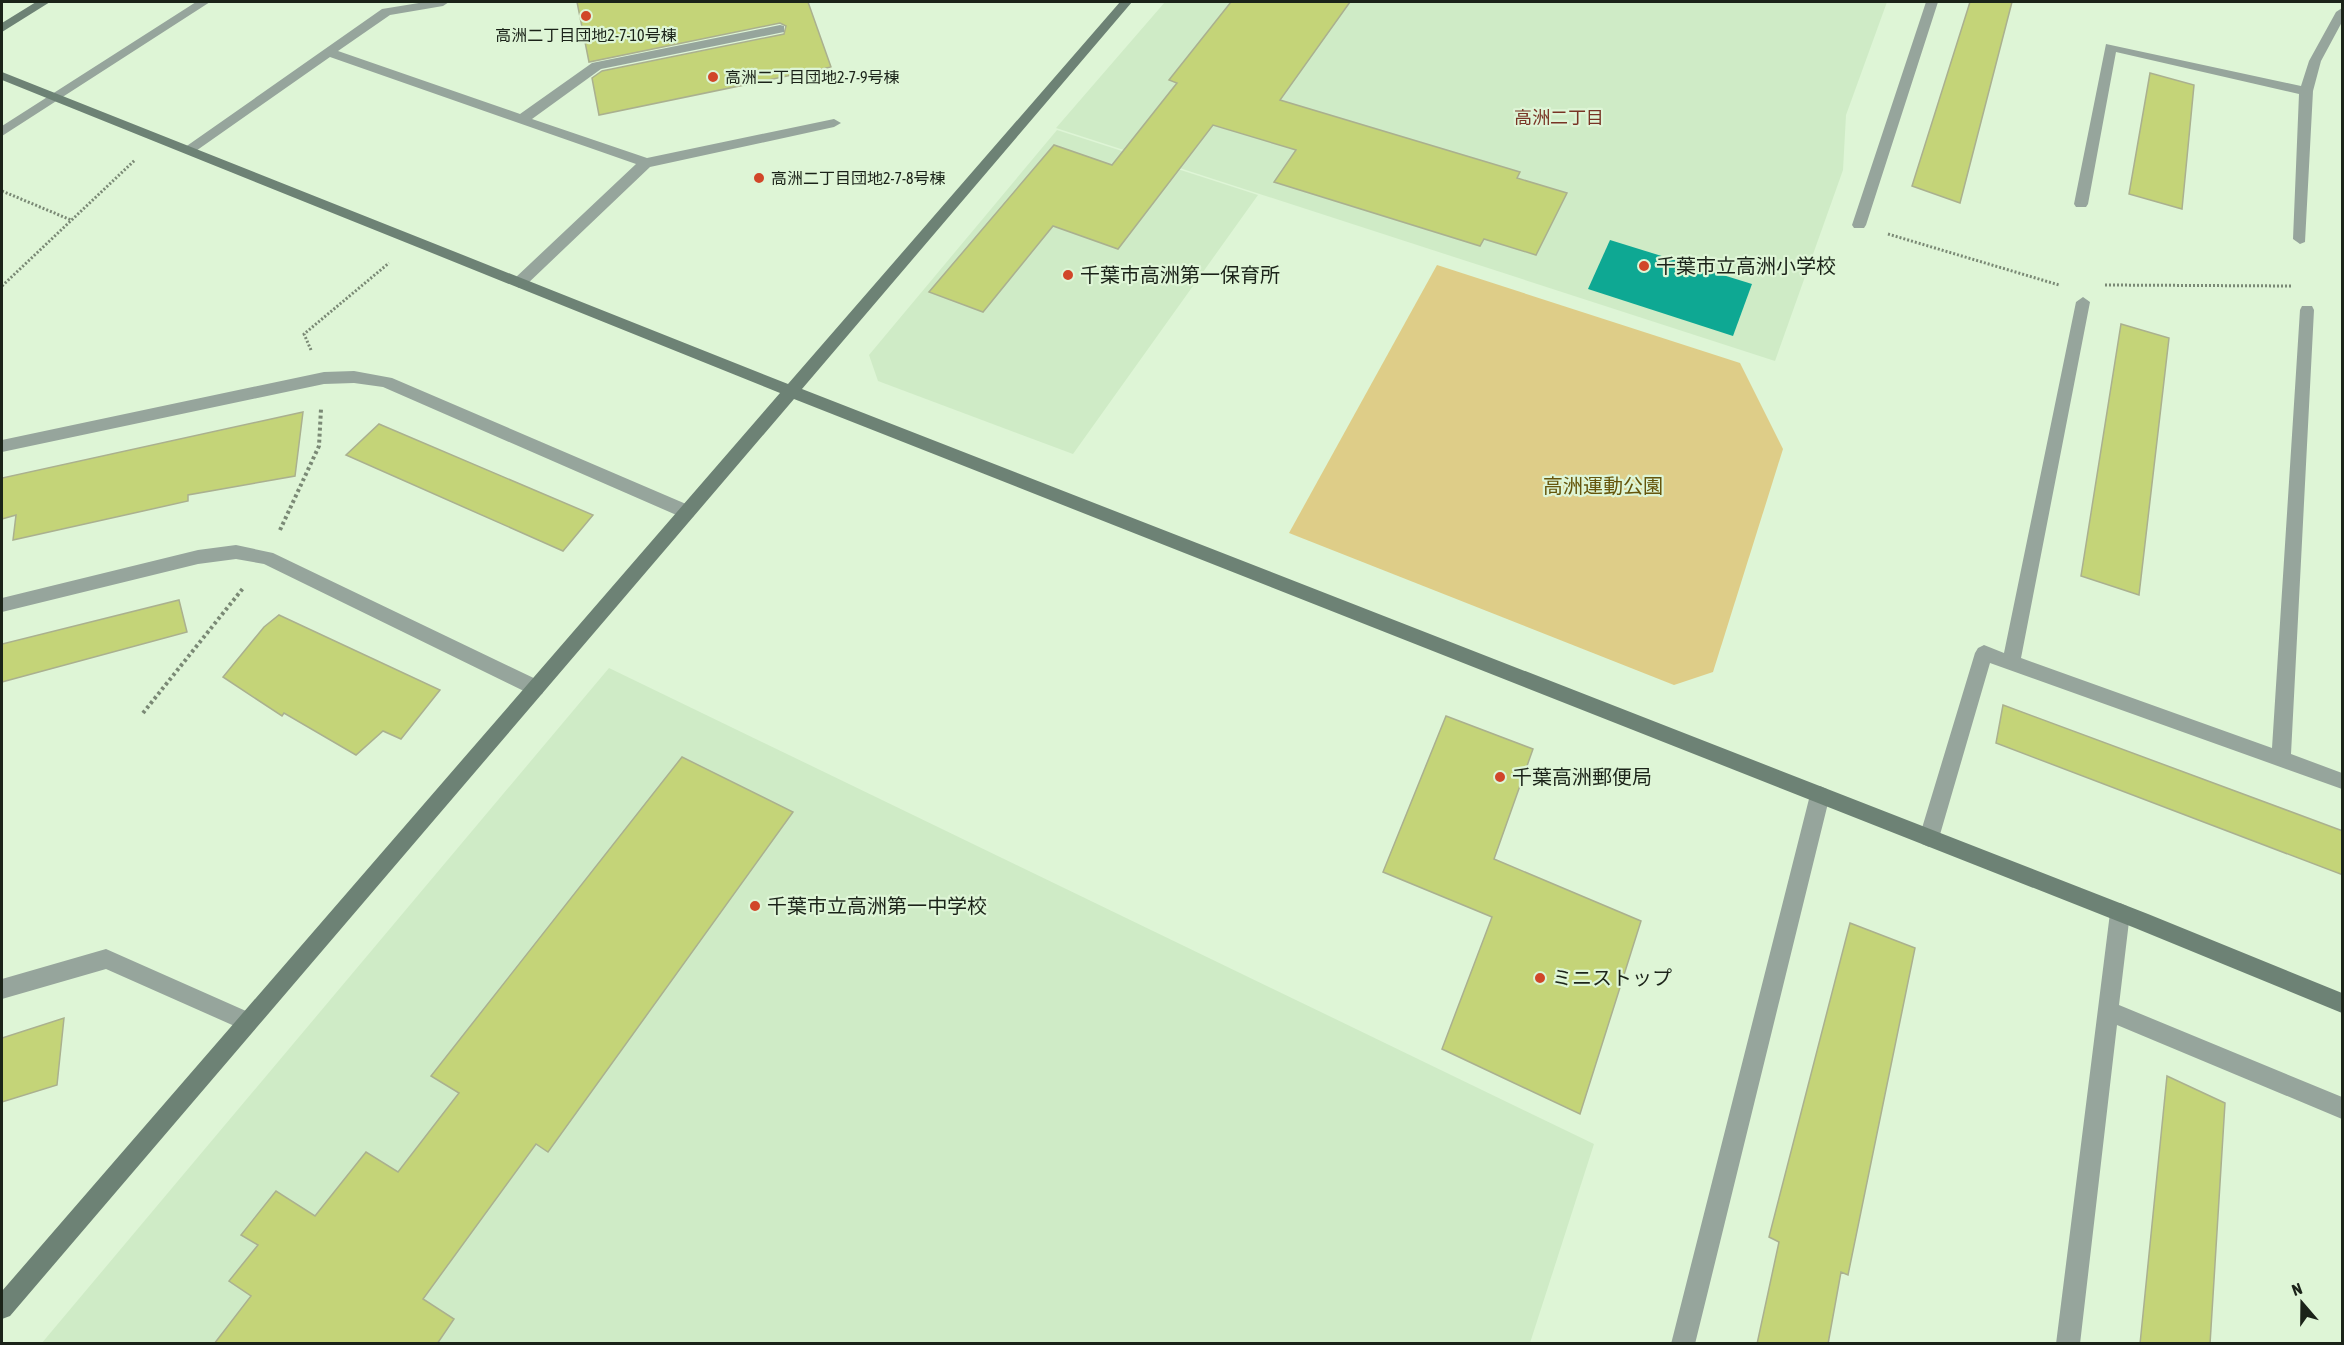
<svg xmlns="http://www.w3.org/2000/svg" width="2344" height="1345" font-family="'Asap Condensed','Noto Sans JP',sans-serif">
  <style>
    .built { fill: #cfebc6 }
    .green { fill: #decd88 }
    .water { fill: #0ea893 }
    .building { fill: #c4d478; stroke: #aab08f; stroke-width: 1.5 }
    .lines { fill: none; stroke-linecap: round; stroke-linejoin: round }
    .path-far1 { stroke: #7a8975; stroke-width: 3; stroke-dasharray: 2 2; stroke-linecap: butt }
    .path { stroke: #7a8975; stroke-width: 4; stroke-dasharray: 3 3; stroke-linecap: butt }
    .lane { fill: #96a59c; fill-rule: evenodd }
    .secondary { fill: #6d8275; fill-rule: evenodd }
    .poi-dot { fill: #d14629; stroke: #def5d6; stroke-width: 2 }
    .labels { text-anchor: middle; stroke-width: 4.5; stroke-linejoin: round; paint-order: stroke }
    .far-poi-label { font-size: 16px; fill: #1b2319; stroke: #def5d6; text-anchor: start }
    .far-neighbourhood-label { font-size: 18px; fill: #783425; stroke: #def5d6 }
    .poi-label { font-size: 20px; fill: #1b2319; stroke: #def5d6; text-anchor: start }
    .park-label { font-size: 20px; fill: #65550b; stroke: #def5d6 }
  </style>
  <rect width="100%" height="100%" fill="#def5d6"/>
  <path class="built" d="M1165 2H1887L1846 115 1843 170 1775 361 1056 128Z
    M1057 130 1258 195 1073 454 878 381 869 355Z
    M609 668 1594 1144 1530 1343 41 1344Z"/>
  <path class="green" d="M1437 265 1740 363 1783 449 1713 672 1674 685 1289 533Z"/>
  <path class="water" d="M1610 240 1752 284 1733 336 1588 289Z"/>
  <path class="building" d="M577 2H808L831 67 599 115 592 78 602 71 784 34 786 26 780 23 589 62Z
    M1231 2H1350L1280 100 1520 172 1517 178 1567 193 1536 255 1484 239 1480 246 1274 182 1296 150 1213 125 1118 249 1053 226 983 312 929 292 1054 145 1112 165 1177 83 1169 80Z
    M1970 2H2012L1960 203 1912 186Z
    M2150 73 2194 85 2182 209 2129 194Z
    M2121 324 2169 338 2139 595 2081 576Z
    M303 412 295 476 188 495V501L13 540 16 515 2 519V478Z
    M379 424 593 515 563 551 346 455Z
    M179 600 187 632 2 682V644Z
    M279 615 440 690 401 739 383 731 356 755 284 713 282 716 223 677 264 627Z
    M2003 705 2343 831V875L1996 743Z
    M1446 716 1533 749 1494 859 1641 921 1580 1114 1442 1049 1492 917 1383 872Z
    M682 757 793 812 548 1152 536 1144 423 1299 454 1319 437 1344H214L251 1296 229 1281 258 1245 241 1235 276 1191 315 1216 366 1152 398 1172 459 1093 431 1076Z
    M1850 923 1915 948 1848 1275 1841 1272 1828 1344H1757L1779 1242 1769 1237Z
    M64 1018 57 1085 2 1102V1038Z
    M2167 1076 2225 1103 2210 1344H2140Z"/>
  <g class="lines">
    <path class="path-far1" d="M2 191 71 220
      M1888 234 2059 285
      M2105 285 2293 286
      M2 286 135 160
      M311 350 304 334 389 263"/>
    <path class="path" d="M280 530 319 446 321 409
      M143 713 244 587"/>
    <path class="lane" d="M196 2H210L2 136V126Z
      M425 2H449L443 6 390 15 338 51 520 114 592 63 780 25 784 26V32L601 69 532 119 647 158 834 119 841 123 834 127 650 167 524 287 519 288 512 283 514 279 636 164 330 57 193 153 188 154 181 150 382 9Z
      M1926 2H1938L1866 225 1864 228H1854L1852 225Z
      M2342 8V22L2321 61 2313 91 2305 242 2300 244 2293 239 2299 94 2116 52 2088 204 2086 207H2076L2074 204 2106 44 2301 86 2309 61 2336 12Z
      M2083 297 2090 302 2021 658 2272 748 2300 310 2302 306H2312L2314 310 2291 754 2342 773V789L1990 663 1939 838 1936 844 1929 847 1922 844 1919 838 1975 653 1978 648 1984 645 2004 653 2076 302Z
      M354 371 392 378 693 507 695 512 693 517H681L383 387 354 383 324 384 2 452V440L324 372Z
      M236 545 273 553 542 682 545 688 542 694 536 696 530 694 264 564 236 559 198 564 2 612V598L198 550Z
      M1820 786 1827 789 1830 795 1695 1344H1671L1810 795 1813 789Z
      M2120 903 2127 906 2130 913 2119 1005 2342 1097V1119L2117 1025 2080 1344H2056L2110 913 2113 906Z
      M106 949 255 1015 258 1022 255 1029 248 1032 106 969 2 999V979Z"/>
    <path class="secondary" d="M36 2H50L2 32V23Z
      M1120 2H1132L802 389 2148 914 2342 993V1013L2135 928 794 399 10 1316 2 1319V1291L780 393 2 80V72L788 384Z"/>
  </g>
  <g class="poi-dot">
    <circle cx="586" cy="16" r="6"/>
    <circle cx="713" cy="77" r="6"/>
    <circle cx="759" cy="178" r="6"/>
    <circle cx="1644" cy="266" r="6"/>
    <circle cx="1068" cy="275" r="6"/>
    <circle cx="1500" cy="777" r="6"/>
    <circle cx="755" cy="906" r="6"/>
    <circle cx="1540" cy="978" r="6"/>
  </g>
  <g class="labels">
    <g class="far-poi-label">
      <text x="586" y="41" text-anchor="middle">高洲二丁目団地2-7-10号棟</text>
      <text x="725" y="83">高洲二丁目団地2-7-9号棟</text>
      <text x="771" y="184">高洲二丁目団地2-7-8号棟</text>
    </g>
    <g class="far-neighbourhood-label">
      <text x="1559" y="124">高洲二丁目</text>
    </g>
    <g class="poi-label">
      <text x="1656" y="273">千葉市立高洲小学校</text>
      <text x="1080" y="282">千葉市高洲第一保育所</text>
      <text x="1512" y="784">千葉高洲郵便局</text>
      <text x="767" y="913">千葉市立高洲第一中学校</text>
      <text x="1552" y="985">ミニストップ</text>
    </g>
    <g class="park-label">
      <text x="1603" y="493">高洲運動公園</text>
    </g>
  </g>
  <rect width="2344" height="1345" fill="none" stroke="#1b2319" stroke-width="6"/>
  <g transform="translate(2302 1303) rotate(340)" stroke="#def5d6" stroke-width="4.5" paint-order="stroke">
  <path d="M0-4.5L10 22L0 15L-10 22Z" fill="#1b2319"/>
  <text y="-9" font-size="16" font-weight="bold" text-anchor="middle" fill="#1b2319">N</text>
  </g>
</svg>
